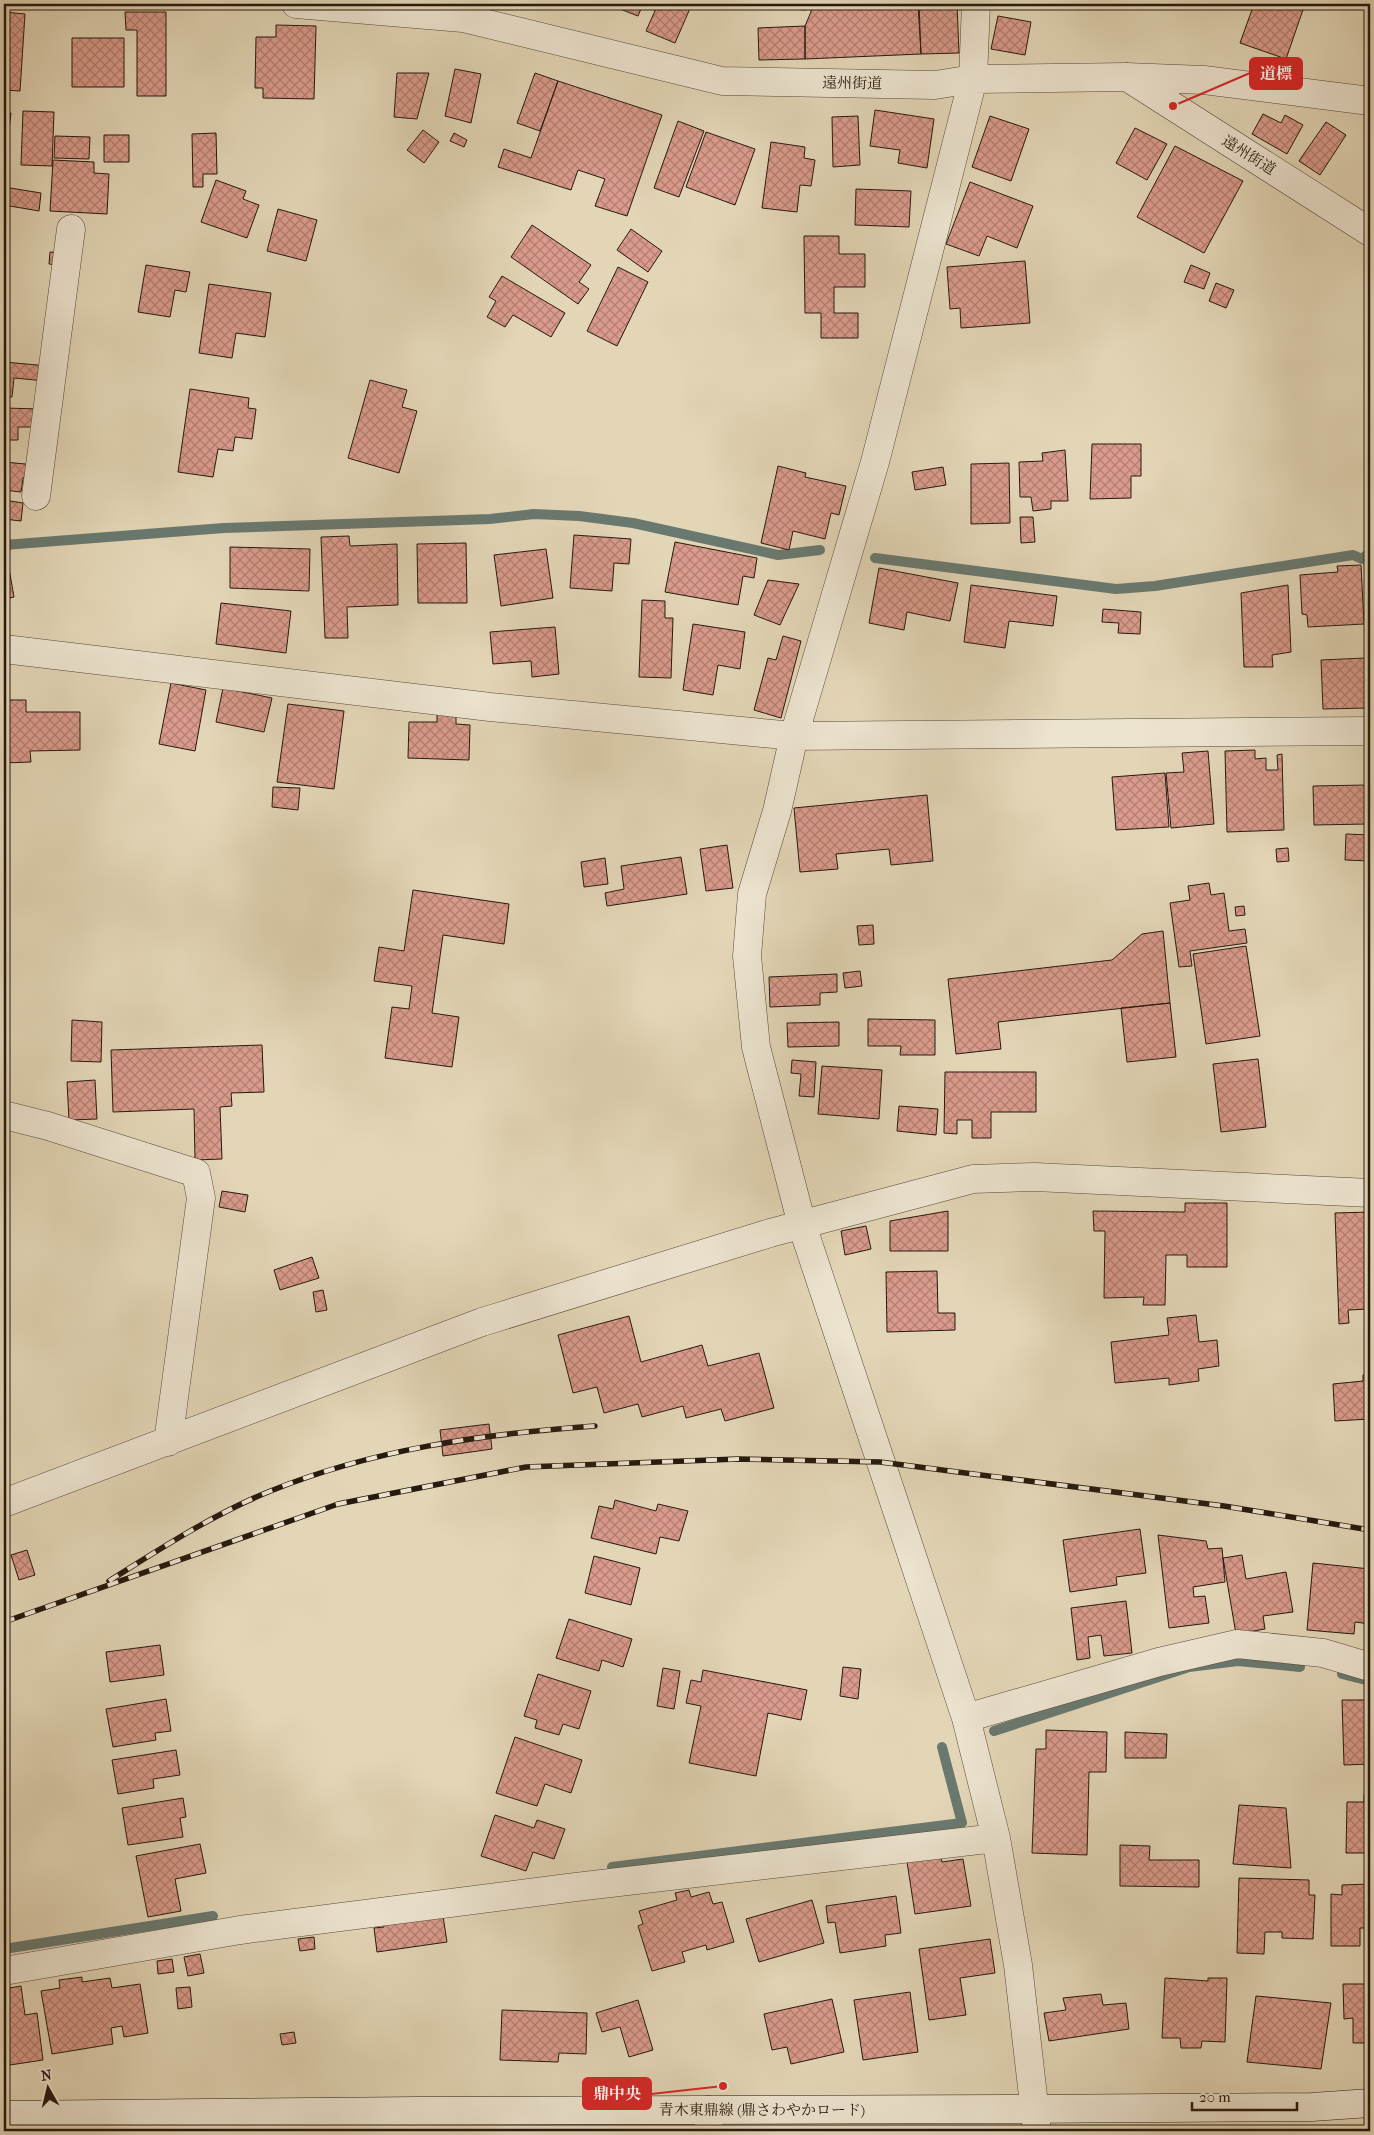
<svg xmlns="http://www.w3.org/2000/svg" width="1374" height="2135" font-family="'IM FELL French Canon','Noto Serif JP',serif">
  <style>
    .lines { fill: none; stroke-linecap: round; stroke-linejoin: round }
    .stream { stroke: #697970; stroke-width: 10 }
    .building { fill: url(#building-cross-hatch); stroke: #26190e }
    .street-casing { stroke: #554838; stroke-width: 29 }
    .secondary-casing { stroke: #26190e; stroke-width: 29 }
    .street { stroke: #ede4d0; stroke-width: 28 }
    .secondary { stroke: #ede4d0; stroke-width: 28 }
    .rail-casing { stroke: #26190e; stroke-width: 5.5 }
    .rail { stroke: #ede4d0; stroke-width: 4; stroke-dasharray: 11; stroke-linecap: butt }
    .labels { text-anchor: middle; stroke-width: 4; stroke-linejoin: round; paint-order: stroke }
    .street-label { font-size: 15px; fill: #26190e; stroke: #ede4d0 }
    .leader { fill: none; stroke: #d62828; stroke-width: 2 }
    .callout-dot { fill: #d62828; stroke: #ede4d0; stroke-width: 2 }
    .callout { fill: #d62828; stroke: #d62828; stroke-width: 2 }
    .callout-label { font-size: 16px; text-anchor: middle; font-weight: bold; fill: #fff }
  </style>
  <defs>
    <pattern id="building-cross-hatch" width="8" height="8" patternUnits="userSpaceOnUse" patternTransform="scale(1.25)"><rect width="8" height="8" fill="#db9b8c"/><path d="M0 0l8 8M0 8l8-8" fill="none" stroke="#b17e71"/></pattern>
  </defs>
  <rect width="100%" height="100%" fill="#e3d6b7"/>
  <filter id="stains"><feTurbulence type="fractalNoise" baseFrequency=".004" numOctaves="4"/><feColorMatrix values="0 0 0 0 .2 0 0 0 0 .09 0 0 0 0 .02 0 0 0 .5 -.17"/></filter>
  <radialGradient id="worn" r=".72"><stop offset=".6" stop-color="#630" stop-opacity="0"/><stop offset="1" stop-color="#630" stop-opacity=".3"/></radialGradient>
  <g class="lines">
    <path class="stream" d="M4 545 224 528 490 519 534 514 579 516 633 523 778 555 820 550
      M875 558 1116 589 1155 586 1353 555 1362 559 1370 552
      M1342 1674 1370 1681
      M994 1731 1189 1667 1238 1661 1300 1667
      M612 1867 962 1823 942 1747
      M4 1949 213 1916"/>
  </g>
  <path class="building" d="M607 4H643L638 16Z
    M658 4H692L675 43 646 31Z
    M760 4H807L806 10 760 7Z
    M811 4H918L921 54 805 59V26L811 12Z
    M919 4H957L959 53 921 54Z
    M1254 4H1305L1286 59 1240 43Z
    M4 12 25 14 20 91 4 90Z
    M125 12H166V96H137V30H126Z
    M998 16 1031 22 1025 55 991 49Z
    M276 25 316 26 314 99 263 98V88H255L256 37H276Z
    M805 26V59L759 60 758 28Z
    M72 38H124V87H72Z
    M455 69 481 74 471 123 445 116Z
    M397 73H429L417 119 394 117Z
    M535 73 558 81 540 131 517 123Z
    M558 81 662 115 627 216 595 206 605 179 578 170 571 190 498 167 504 149 531 158Z
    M875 110 934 119 927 168 898 163 900 150 870 146Z
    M23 111 54 112 52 166 21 165Z
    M4 112 11 113 4 171Z
    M1263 114 1281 123 1285 115 1303 125 1287 154 1252 134Z
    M858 116 860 165 833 167 832 117Z
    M990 116 1029 129 1011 181 972 167Z
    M678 121 704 131 679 197 654 188Z
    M1326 122 1346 135 1320 175 1299 161Z
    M1135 128 1167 144 1147 180 1116 163Z
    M423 130 439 142 424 163 407 150Z
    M706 132 755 149 735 205 686 187Z
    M216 133 217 174H203V187H193L192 134Z
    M454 133 467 140 464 147 450 141Z
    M104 135H129V162H104Z
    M55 136 90 137 89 159 54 158Z
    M771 142 805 147 804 158 815 160 811 186 800 185 797 212 762 208Z
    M1175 146 1243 181 1204 253 1137 217Z
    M53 160 94 162V173L109 174 107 214 50 211Z
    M216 180 246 191 243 199 259 205 247 238 201 222Z
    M970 182 1033 206 1017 248 987 236 979 256 946 244Z
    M4 187 41 193 39 211 4 205Z
    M856 189 911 191 909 227 855 225Z
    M278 209 317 220 306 261 267 251Z
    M532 225 591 265 579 282 589 289 578 304 511 257Z
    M631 229 662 251 648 272 617 250Z
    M804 236H839V254H865V287H834V313H858V338H821V313H805Z
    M50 252 61 253 59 265 49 264Z
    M1025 261 1030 323 961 328 960 308 950 309 947 267Z
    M146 265 190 272 186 292 175 290 170 317 138 312Z
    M1191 265 1210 273 1204 289 1184 282Z
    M618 267 648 282 617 346 587 331Z
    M502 276 565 313 551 337 513 315 505 327 487 317 496 301 489 297Z
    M1216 283 1234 290 1226 308 1209 301Z
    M209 284 271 293 265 337 236 333 232 358 199 353Z
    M4 362 48 366 46 381 14 378 12 397H4Z
    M370 380 407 390 402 407 417 411 399 473 348 458Z
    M190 389 249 398 248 408 256 409 252 439 235 437 233 451 218 449 213 477 178 472Z
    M4 408 41 409V427H18V440H4Z
    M1092 444H1141V476H1131V498L1090 499Z
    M1065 450 1068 501H1051V509L1033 511 1031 497H1020L1019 462 1043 461 1042 453Z
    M4 462 36 465 34 479 23 478 21 492 4 490Z
    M1009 463 1010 523 971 524V464Z
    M778 466 806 473 805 477 846 486 839 515 831 513 825 539 793 531 789 550 761 543Z
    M943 467 946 485 915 490 912 472Z
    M4 500 23 503 21 521 4 519Z
    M1020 517H1033L1035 542 1021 543Z
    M574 535 631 539 629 564 614 563 612 591 570 588Z
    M349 536 350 546 397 544 398 605 347 607 348 638H325L321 537Z
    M675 542 757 558 754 578 743 576 738 605 665 592Z
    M466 543 467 603H418L417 544Z
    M230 547 310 549 309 591 230 588Z
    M546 549 553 598 501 606 494 555Z
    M7 557 14 597 4 599V558Z
    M1361 565 1364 624 1308 627 1307 615 1302 614 1300 575 1338 572 1337 566Z
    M879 568 958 583 950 621 907 612 904 630 869 623Z
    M768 580 799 584 780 625 754 615Z
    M971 585 1057 596 1053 626 1009 621 1005 648 964 642Z
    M1288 585 1291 652 1272 655 1273 667H1244L1241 593Z
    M642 600 665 601V618H673L671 678 639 677Z
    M221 603 291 611 286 653 216 644Z
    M1103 609 1141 612 1140 634 1118 633 1119 623 1102 622Z
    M693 624 745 632 740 669 718 665 713 695 683 690Z
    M555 627 559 674 532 677 531 661 493 664 490 632Z
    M783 636 801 641 781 718 754 710 768 658 776 660Z
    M1365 658 1368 708 1323 709 1321 660Z
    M171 683 206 690 195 751 159 744Z
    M223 688 272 698 264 732 216 722Z
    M6 700H26V712H80V750L30 751 31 762 4 763V717H7Z
    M288 704 344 711 334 789 277 782Z
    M437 710 456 711V724L470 725 469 760 408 758 409 722H437Z
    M1255 750V759L1266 758V770H1278L1277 755 1282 754 1284 830 1227 832 1225 751Z
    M1208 751 1214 824 1171 828 1166 773 1184 772 1182 753Z
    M1165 773 1169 827 1116 830 1112 777Z
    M1367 785 1368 824 1314 825 1313 786Z
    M273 787 300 788 298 810 272 807Z
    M927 795 933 861 891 865 889 849 836 854 838 869 800 872 794 808Z
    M1346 834 1370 835V861L1345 860Z
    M727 845 733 888 706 891 700 849Z
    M1288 848 1289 861 1277 862 1276 849Z
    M681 857 687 894 607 906 605 893 624 889 621 866Z
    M605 858 608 884 584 887 581 862Z
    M1209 883 1211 895 1224 893 1229 931 1245 929 1247 943 1190 951 1192 966 1179 967 1170 903 1190 900 1188 886Z
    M413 890 509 904 504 944 443 935 432 1013 459 1017 452 1067 385 1058 392 1007 409 1009 412 986 374 981 379 947 404 951Z
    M1244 906 1245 915 1236 916 1235 907Z
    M873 925 874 944 859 945 857 926Z
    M1163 931 1170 1003 998 1022 1001 1049 956 1054 948 979 1112 960 1142 934Z
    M1246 946 1260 1036 1206 1044 1193 954Z
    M860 971 862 986 845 988 843 973Z
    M837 974V992L820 993V1005L770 1007 769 977Z
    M4 978 8 1018H4Z
    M1170 1003 1176 1057 1127 1062 1121 1008Z
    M868 1019 935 1020V1055H900L901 1046H868Z
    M72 1020 102 1022 101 1062 71 1061Z
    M839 1022V1046L788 1047 787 1023Z
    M262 1045 264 1092 231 1093 232 1106 220 1107 222 1159 195 1160 194 1109 113 1112 111 1050Z
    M1258 1059 1266 1127 1221 1132 1213 1064Z
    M792 1060 816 1062 814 1097 799 1096 801 1074 791 1073Z
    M822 1066 882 1070 879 1119 818 1114Z
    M945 1072H1036V1112H991V1138H972V1120H957V1134L944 1133Z
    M95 1080 97 1119 69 1120 67 1082Z
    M899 1106 938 1109 936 1135 897 1131Z
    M222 1191 248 1195 245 1212 219 1207Z
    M1185 1203H1227V1267H1187V1255H1166L1165 1305H1143L1144 1297 1104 1298 1105 1231H1094L1093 1211 1185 1212Z
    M948 1211V1251H890V1221Z
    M1370 1212V1309L1348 1310 1349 1323 1339 1324 1335 1213Z
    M866 1226 871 1249 845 1255 841 1231Z
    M312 1257 319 1278 280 1290 274 1270Z
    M937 1271 938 1313H955V1330L887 1332 886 1272Z
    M323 1290 327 1310 316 1312 313 1292Z
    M1196 1315 1199 1342 1217 1340 1219 1366 1198 1369 1199 1381 1169 1385V1378L1115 1383 1111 1342 1169 1335 1167 1318Z
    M629 1316 641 1362 702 1345 708 1366 759 1353 774 1408 725 1421 721 1409 686 1418 683 1406 642 1417 638 1404 604 1413 597 1387 573 1393 558 1335Z
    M1370 1374V1419L1335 1421 1333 1384 1363 1381V1375Z
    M489 1424 492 1449 443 1456 440 1430Z
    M615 1500 656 1511 658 1504 688 1511 679 1541 660 1537 656 1554 591 1538 599 1506 613 1509Z
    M1140 1529 1146 1573 1116 1577 1117 1585 1070 1592 1063 1540Z
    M1158 1535 1206 1541 1208 1549 1222 1548 1225 1582 1193 1587 1194 1597 1205 1596 1209 1623 1169 1628Z
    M27 1550 35 1575 19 1580 11 1555Z
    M1242 1555 1246 1579 1286 1572 1293 1612 1263 1616 1265 1629 1236 1634 1223 1558Z
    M594 1556 640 1568 631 1605 585 1593Z
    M1313 1563 1370 1569V1624L1355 1622 1354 1634 1307 1630Z
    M1126 1601 1132 1653 1104 1656 1101 1635 1088 1637 1090 1658 1077 1660 1071 1608Z
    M569 1619 632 1639 623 1667 602 1660 599 1671 556 1658Z
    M160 1645 164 1675 110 1682 106 1652Z
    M843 1667 861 1669 858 1699 840 1696Z
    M663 1668 680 1671 674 1709 657 1706Z
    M703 1670 807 1690 801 1720 768 1713 756 1776 689 1763 701 1706 686 1703 691 1680 701 1682Z
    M538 1674 591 1691 579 1729 563 1724 559 1735 535 1728 537 1720 524 1716Z
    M166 1699 171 1731 155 1733 156 1740 113 1747 106 1709Z
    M1342 1700H1370V1764L1344 1765Z
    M1046 1730 1107 1732 1106 1772H1089L1087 1855 1032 1853 1036 1749H1046Z
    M1125 1732 1167 1734 1166 1758H1125Z
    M515 1737 582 1760 571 1793 545 1784 537 1806 496 1793Z
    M176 1750 180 1775 153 1779 154 1788 118 1794 112 1760Z
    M1364 1794H1370V1853H1346L1347 1802H1364Z
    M183 1798 186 1817 180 1818 183 1837 128 1845 122 1808Z
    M1239 1805 1286 1808 1291 1868 1233 1864Z
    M495 1815 534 1828 537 1820 565 1829 554 1859 533 1852 526 1871 481 1856Z
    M200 1844 206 1873 175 1879 181 1911 148 1917 136 1856Z
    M1120 1845 1150 1846 1149 1860H1199V1887L1120 1886Z
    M941 1857 942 1862 963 1859 971 1906 915 1914 907 1862Z
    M1239 1878 1309 1880V1895H1315L1313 1939 1282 1938V1932H1265L1264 1954 1237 1953Z
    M1370 1884V1928H1360V1946H1331V1894L1342 1895V1885Z
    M689 1890 691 1897 709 1892 713 1904 722 1902 734 1942 707 1950 706 1945 682 1952 685 1962 652 1971 638 1926 643 1924 639 1911 677 1900 675 1893Z
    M896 1896 901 1933 885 1935 886 1946 840 1953 835 1922 828 1923 826 1906Z
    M812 1900 824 1943 759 1962 746 1919Z
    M443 1916 447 1942 377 1952 374 1928 384 1927 383 1919Z
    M314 1937 315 1949 300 1951 298 1939Z
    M990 1939 995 1973 960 1978 966 2015 929 2020 919 1949Z
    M200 1954 204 1973 188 1976 184 1957Z
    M172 1959 174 1972 158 1974 157 1961Z
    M82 1977V1982L110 1978 112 1988 140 1984 148 2033 124 2037 122 2026 111 2028 113 2044 52 2054 41 1991 60 1988 59 1980Z
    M1165 1978 1208 1981V1978H1227L1225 2042 1202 2041 1201 2048H1181L1180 2038H1162Z
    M1343 1984H1370V2043H1353V2018L1344 2019Z
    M21 1986 25 2015 37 2013 43 2060 10 2065 8 2049 4 2050V1989Z
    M190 1987 192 2007 178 2009 176 1988Z
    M910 1992 918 2052 863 2060 854 2000Z
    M1101 1994 1103 2005 1126 2003 1129 2029 1049 2041 1044 2013 1066 2010 1063 1998Z
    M1256 1996 1331 2003 1321 2069 1247 2062Z
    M832 1999 844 2052 791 2064 787 2047 772 2050 764 2014Z
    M638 2000 653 2050 629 2057 620 2027 602 2032 596 2013Z
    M502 2010 587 2013 586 2054 559 2053 558 2062 500 2060Z
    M294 2032 296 2043 282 2045 280 2034Z"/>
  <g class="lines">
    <g class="street-casing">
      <path id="street" d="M296 4 463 18 722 81 935 85 973 79 1126 77 1204 80 1370 101
        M976 4 973 79 875 462 794 736 777 811 752 894 747 956 756 1047 802 1225 966 1718 996 1838 1018 1965 1037 2131
        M1127 77 1370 232
        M36 496 71 229
        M4 649 490 707 794 736 1370 731
        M4 1115 48 1126 196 1173 201 1198 168 1442
        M4 1503 482 1322 770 1233 973 1179 1035 1177 1370 1193
        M966 1718 1159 1662 1237 1644 1323 1653 1370 1667
        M4 1971 240 1930 576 1887 996 1838
        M708 2110 709 2131"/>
    </g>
    <g class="secondary-casing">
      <path id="secondary" d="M4 2115 417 2111 1007 2109 1312 2107 1370 2103"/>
    </g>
    <use href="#street" class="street"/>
    <use href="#secondary" class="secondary"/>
    <g class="rail-casing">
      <path id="rail" d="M109 1581C160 1549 212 1515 268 1492 373 1449 483 1434 595 1426
        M4 1622 338 1504 526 1467 738 1459 880 1462 1224 1506 1370 1530"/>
    </g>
    <use href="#rail" class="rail"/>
  </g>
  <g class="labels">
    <g class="street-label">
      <text transform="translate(852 83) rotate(1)" y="5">遠州街道</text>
      <text transform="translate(1249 155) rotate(32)" y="5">遠州街道</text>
      <text x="762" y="2115">青木東鼎線 (鼎さわやかロード)</text>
    </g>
  </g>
  <path class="leader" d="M1173 106L1250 73M723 2086L651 2094"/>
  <g class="callout-dot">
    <circle cx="1173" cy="106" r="5"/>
    <circle cx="723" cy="2086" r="5"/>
  </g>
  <g class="callout">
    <rect x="1250" y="58" width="52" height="31" rx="5"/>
    <rect x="583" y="2078" width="68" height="31" rx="5"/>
  </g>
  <g class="callout-label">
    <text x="1276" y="79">道標</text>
    <text x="617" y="2099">鼎中央</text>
  </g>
  <rect width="1374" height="2135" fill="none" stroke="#e3d6b7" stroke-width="20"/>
  <rect x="5" y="5" width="1364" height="2125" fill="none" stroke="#26190e" stroke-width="2.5"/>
  <rect x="10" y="10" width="1354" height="2115" fill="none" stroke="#26190e"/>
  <g transform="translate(48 2088) rotate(352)" stroke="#ede4d0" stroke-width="4" paint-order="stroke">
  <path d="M0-4L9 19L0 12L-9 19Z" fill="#26190e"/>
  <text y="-8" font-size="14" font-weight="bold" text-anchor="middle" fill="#26190e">N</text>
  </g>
  <path d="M1192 2102v8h105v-8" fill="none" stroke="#26190e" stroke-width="2.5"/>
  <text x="1199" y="2102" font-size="15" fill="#26190e" stroke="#ede4d0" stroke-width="4" paint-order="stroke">20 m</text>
  <rect width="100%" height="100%" filter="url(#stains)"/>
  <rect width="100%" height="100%" fill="url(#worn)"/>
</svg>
